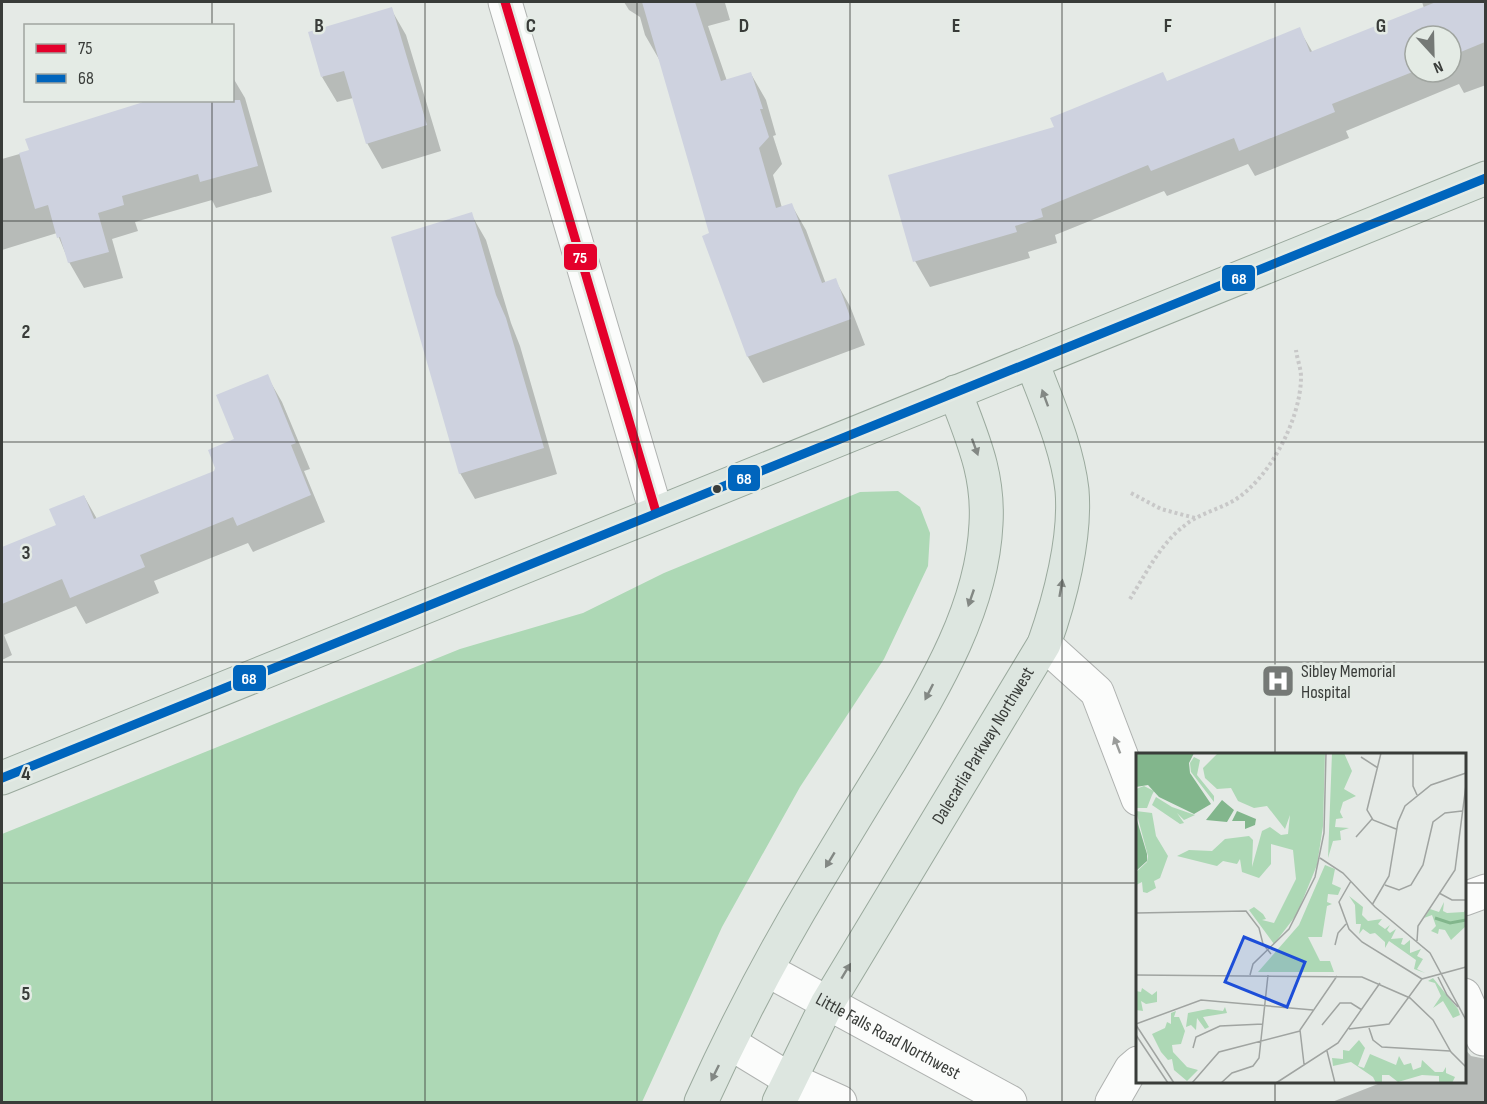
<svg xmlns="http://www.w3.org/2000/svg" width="1487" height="1104" font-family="'Sofia Sans Condensed',sans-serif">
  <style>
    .forest { fill: #add8b5 }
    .shadow { fill: #0003; fill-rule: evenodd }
    .building { fill: #ced2df }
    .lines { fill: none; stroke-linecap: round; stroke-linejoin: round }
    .minor-casing { stroke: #afb2b0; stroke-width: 35 }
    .major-casing { stroke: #9aa99d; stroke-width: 35 }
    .path { stroke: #c8c8c8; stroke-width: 4; stroke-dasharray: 3 3; stroke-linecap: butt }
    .minor { stroke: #fbfcfb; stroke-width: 33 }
    .major { stroke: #dde6e0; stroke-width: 33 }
    .bus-1-casing { stroke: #e4ebe5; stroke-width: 14 }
    .bus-2-casing { stroke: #e4ebe5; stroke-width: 14 }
    .bus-1 { stroke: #e4002b; stroke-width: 9 }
    .bus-2 { stroke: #0065bd; stroke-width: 9 }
    .oneway { fill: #838884 }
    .oneway2 { fill: #9a9c9a }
    .grid { fill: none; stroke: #393c39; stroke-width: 1.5; stroke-opacity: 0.55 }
    .bus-dot { fill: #393c39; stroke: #e4ebe5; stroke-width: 2 }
    .labels { text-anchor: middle; stroke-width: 5; stroke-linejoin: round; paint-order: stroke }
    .poi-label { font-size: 18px; fill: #393c39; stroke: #e4ebe5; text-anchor: start }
    .street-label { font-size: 18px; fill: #393c39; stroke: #e4ebe5 }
    .inset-river { fill: none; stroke: #82b68c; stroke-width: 3 }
    .inset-road { fill: none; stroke: #a0a4a1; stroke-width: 1.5 }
    .view { fill: #1d4ed8; fill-opacity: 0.15; stroke: #1d4ed8; stroke-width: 3 }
    .inset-edge { fill: none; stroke: #393c39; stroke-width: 3 }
    .grid-label { font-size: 20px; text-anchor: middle; font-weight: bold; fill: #393c39; stroke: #e4ebe5; stroke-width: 5; stroke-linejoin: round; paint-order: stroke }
    .line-badge { stroke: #e4ebe5; stroke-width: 2 }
    .badge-label { font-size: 16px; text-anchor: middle; font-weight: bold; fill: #fff }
  </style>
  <rect width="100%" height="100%" fill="#e5eae6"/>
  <path class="forest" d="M898 491 920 507 930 533 928 566 884 659 800 787 722 927 642 1102H2V834L460 649 583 613 664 573 860 492Z"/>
  <path class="shadow" d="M624 2H729L725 3 730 20 708 26 727 81 751 74 766 100 776 135 773 136 782 164 773 175 782 208 791 204 806 230 826 284 835 280 850 306 865 345 763 383 748 357 704 237 711 234 660 61 645 35 640 17 629 10Z
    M1422 2H1486V85L1464 93 1459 84 1346 131 1349 138 1255 176 1248 164 1167 196 1164 191 1055 235 1057 243 1028 252 1030 258 930 287 915 261 1056 128 1299 29 1313 53 1424 8ZM1415 36H1451V72H1415Z
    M391 9 406 35 441 151 382 169 367 143 353 98 337 102 322 77Z
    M232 76 245 98 272 192 216 208 212 200 135 222 138 231 112 239 123 278 84 288 69 262 57 233 2 250V159L30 151 143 104 142 100H232Z
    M471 214 486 240 511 323 520 346 557 474 475 499 460 473Z
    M267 376 282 402 310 469 304 471 325 522 253 552 248 543 154 581 159 593 86 624 76 606 4 635 12 655 2 660V549L58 526 84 496 97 519 215 472 236 440Z
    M1464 1048 1471 1056 1486 1059V1102H1332L1383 1082H1464Z"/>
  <path class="building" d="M642 2H695L721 81 751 72 763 109H760L769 137 759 148 776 208 792 203 822 283 836 278 851 319 747 357 702 236 709 233Z
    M1436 2H1485V42L1451 56V36H1415V71L1332 104 1335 112 1239 151 1234 138 1151 171 1148 165 1041 209 1043 217 1015 226 1017 232 913 262 888 175 1054 127 1050 118 1163 72 1167 81 1300 27 1310 52Z
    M392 7 427 125 366 144 344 71 321 77 308 32Z
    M150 100H240L258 166 200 182 198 174 122 196 124 205 98 213 109 252 68 263 60 237 57 238 48 205 35 209 19 153 29 150 25 139Z
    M472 212 496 295 506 318 544 448 459 474 391 237Z
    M268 374 296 443 291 445 311 495 237 526 233 517 140 555 145 567 70 598 62 579 2 604V547L56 525 49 509 84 495 94 519 214 471 215 468 208 450 234 439 216 395Z"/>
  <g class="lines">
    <g class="minor-casing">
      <g id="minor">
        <path d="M505 2 656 512"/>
        <path d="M1044 644 1097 692 1138 799"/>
        <path d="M1464 899 1486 891"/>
        <path id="s1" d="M767 970 1010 1102"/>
        <path d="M1464 995 1483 1039"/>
        <path d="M730 1043 789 1079 840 1102"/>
        <path d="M1112 1102 1131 1069 1138 1063"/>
      </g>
    </g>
    <g class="major-casing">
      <g id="major">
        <path d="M2 778 1486 178"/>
        <path d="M701 1102C735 1027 774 952 817 881 841 841 865 801 890 761 933 689 982 610 986 524 989 473 972 438 955 392"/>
        <path id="s2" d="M779 1102 827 1004 1044 644C1060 599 1076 538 1072 490 1067 446 1047 403 1032 362"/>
      </g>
    </g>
    <path class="path" d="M1131 493 1161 509 1195 518
      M1130 599C1145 575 1161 543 1184 526 1198 514 1217 510 1233 501 1269 480 1301 419 1301 377 1301 368 1297 359 1296 350"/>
    <use href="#minor" class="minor"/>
    <use href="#major" class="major"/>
    <g class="bus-1-casing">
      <path id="bus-1" d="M505 2 656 512"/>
    </g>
    <g class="bus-2-casing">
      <path id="bus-2" d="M2 778 1486 178"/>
    </g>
    <use href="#bus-1" class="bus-1"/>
    <use href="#bus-2" class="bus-2"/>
  </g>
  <defs><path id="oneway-solid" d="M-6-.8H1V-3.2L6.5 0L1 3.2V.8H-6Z" transform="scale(1.5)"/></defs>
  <g class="oneway">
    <use href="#oneway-solid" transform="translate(1045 398) rotate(-110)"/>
    <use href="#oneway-solid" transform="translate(975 447) rotate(70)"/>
    <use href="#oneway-solid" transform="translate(1061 588) rotate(-80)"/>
    <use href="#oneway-solid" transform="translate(971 598) rotate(109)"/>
    <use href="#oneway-solid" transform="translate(929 692) rotate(117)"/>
    <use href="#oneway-solid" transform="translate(830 860) rotate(121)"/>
    <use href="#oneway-solid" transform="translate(846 971) rotate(-59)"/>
    <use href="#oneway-solid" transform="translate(715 1073) rotate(116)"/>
  </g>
  <use class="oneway2" href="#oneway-solid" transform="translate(1117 745) rotate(-111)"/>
  <path class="grid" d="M212 2V26M425 2V1102M637 2V1102M850 2V1102M1062 2V1102M1275 2V754M212 100V1102M2 221H1486M2 442H1486M2 662H1486M2 883H1138M1464 883H1486M1275 1082V1102"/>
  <defs>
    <g id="hospital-square" transform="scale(1.725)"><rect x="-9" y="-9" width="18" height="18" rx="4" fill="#757976" stroke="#e4ebe5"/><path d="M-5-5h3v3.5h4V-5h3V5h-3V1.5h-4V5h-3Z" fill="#fff"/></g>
  </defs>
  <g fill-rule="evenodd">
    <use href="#hospital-square" x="1278" y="681"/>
  </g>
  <circle class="bus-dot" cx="717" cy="489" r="5"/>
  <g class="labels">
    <g class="poi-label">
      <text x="1301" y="677">Sibley Memorial<tspan x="1301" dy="21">Hospital</tspan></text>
    </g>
    <g class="street-label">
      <text dy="6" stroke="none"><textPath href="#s2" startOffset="411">Dalecarlia Parkway Northwest</textPath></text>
      <text dy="6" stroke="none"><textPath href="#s1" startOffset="138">Little Falls Road Northwest</textPath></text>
    </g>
  </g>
  <g transform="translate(1136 753)">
    <rect width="330" height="330" fill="#e5eae6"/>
    <path d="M82 0H189L187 73 181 112 161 161 138 191 113 157 118 154 127 161 130 166 126 167 138 170 160 126 157 97 135 91V111L123 125 106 119 104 106 101 111 87 108 81 113 41 103 53 97 76 98 89 86 113 83 117 87 116 114 126 78 134 74 145 82 152 81 154 62 149 76 131 53 118 55 102 48 95 35 81 36 69 25 67 15ZM196 0H208L216 18 208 36 220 43 207 49 204 59 207 65 200 66 199 74 213 75 204 78 205 87 197 88 192 105ZM58 4 64 7 61 22 78 43V49L55 19 54 10ZM8 33 18 38 16 42 11 55H0V36ZM20 44 36 54 59 62 48 67 41 60 48 70 44 71 16 52ZM0 58 16 60 20 83 32 103 24 125 18 128 20 135 11 140 7 139 6 129 0 132V119L11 109 12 103ZM189 112 199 116 196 131 205 135 202 142 192 141 191 149 196 151 191 153 186 184H172L184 208H194L198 219H122L163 172ZM213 143 227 154 226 162 232 168 246 166 242 171 249 176 254 172 251 177 254 180 260 176 255 186 267 185 265 191 268 192 274 187V200L285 196 281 203 287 206 281 216 289 220 278 216 280 207 253 188 249 195V189L239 180 234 181 227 176 223 181 225 171H220L219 152ZM308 149 307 158 311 160 328 159 330 155V173L315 187 309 177 303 176 302 181 295 178 300 173 296 162 288 165 294 156 303 159ZM297 225 322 256 324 262 317 265 307 248 297 255 305 243 299 230 292 228ZM6 235 16 242 21 238V249L10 251 5 248 7 258 0 257V238L5 239ZM89 254 91 260 67 264 73 274 69 276 61 265 60 277 55 272 50 274 52 260 72 256 87 258ZM40 258 38 264H43L49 278 45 291 36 292 37 299 51 314 62 317 51 328 38 317 36 306 32 307 25 299 16 281 29 275 31 269 35 271V260ZM223 287 229 295 222 313 228 315 234 301 260 312 263 303 268 312 275 310 277 317 285 314 286 307 299 319H307L310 314V320L319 324 316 330H303V323L286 322 262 329 253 322H246V330H240L237 324 215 309 197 313 196 305 207 306V297L213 298Z" fill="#add8b5"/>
    <path d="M0 0H58L53 10 54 20 75 51 58 61 23 44 12 32 0 34ZM86 47 98 57 91 69 70 67ZM101 58 120 66 119 72 109 76V68H96ZM0 64 11 101V108L0 118Z" fill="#82b68c"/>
    <path class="inset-river" d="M299 165 314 170 330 167"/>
    <path class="inset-road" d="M245 0 231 57 237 67 260 76M277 0V33L281 42M225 4 242 15M220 84 236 66M184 105 207 120 239 154 294 200 330 267M215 128 203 149 213 176 226 189 286 226M249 132 263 137 275 132 287 112 297 69 309 60 326 58M303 140 316 147H330M236 152 253 123 262 69 269 53 295 32 330 20M0 160 110 158 123 175 127 191 135 201M281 188 282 173 319 117 330 32M199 192 202 180 210 171M0 222 226 224 274 245 297 267 315 299 330 314M114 222 117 211 153 176 179 124 188 80 190 0M302 224 311 242 322 254M0 271 65 247 177 257M0 272 38 330M186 272 204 250H215L226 257M233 275 237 287 246 294 314 298M213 276 253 271 286 226 330 214M0 282 32 330M57 295 60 284 84 273 127 271M191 298 199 330M168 311 164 277 201 223M56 330 83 299 164 278M85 330 96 320 117 313 123 305 132 222M140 330 202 290 244 230"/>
    <path class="view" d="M108 184 169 209 151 254 89 229Z"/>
    <rect width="330" height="330" class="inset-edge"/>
  </g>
  <g class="grid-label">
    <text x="319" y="32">B</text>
    <text x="531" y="32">C</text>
    <text x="744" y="32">D</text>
    <text x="956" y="32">E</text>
    <text x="1168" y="32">F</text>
    <text x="1381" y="32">G</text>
    <text x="26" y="338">2</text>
    <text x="26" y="559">3</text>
    <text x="26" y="780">4</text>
    <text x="26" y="1000">5</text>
  </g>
  <g class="line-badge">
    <rect x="563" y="243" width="35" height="28" rx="6" fill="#e4002b"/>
    <rect x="1221" y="264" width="35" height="28" rx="6" fill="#0065bd"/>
    <rect x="727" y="464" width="34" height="28" rx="6" fill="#0065bd"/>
    <rect x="232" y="664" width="35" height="28" rx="6" fill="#0065bd"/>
  </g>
  <g class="badge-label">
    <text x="580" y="263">75</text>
    <text x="1239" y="284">68</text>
    <text x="744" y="484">68</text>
    <text x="249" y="684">68</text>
  </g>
  <rect width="1487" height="1104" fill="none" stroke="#393c39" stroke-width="6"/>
  <rect x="24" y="24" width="210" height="78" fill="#e4ebe5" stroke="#a0a5a0" stroke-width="1.5"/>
  <rect x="36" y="44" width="30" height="9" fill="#e4002b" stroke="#a0a5a0" stroke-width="1.5"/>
  <text x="78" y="54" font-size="18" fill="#393c39">75</text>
  <rect x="36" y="74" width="30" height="9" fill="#0065bd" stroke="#a0a5a0" stroke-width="1.5"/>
  <text x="78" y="84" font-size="18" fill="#393c39">68</text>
  <g transform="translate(1433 54) rotate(158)"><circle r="28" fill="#e4ebe5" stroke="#a0a5a0" stroke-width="1.5"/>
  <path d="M0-4.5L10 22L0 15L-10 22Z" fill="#757976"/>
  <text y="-9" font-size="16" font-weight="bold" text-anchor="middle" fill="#393c39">N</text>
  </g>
</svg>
